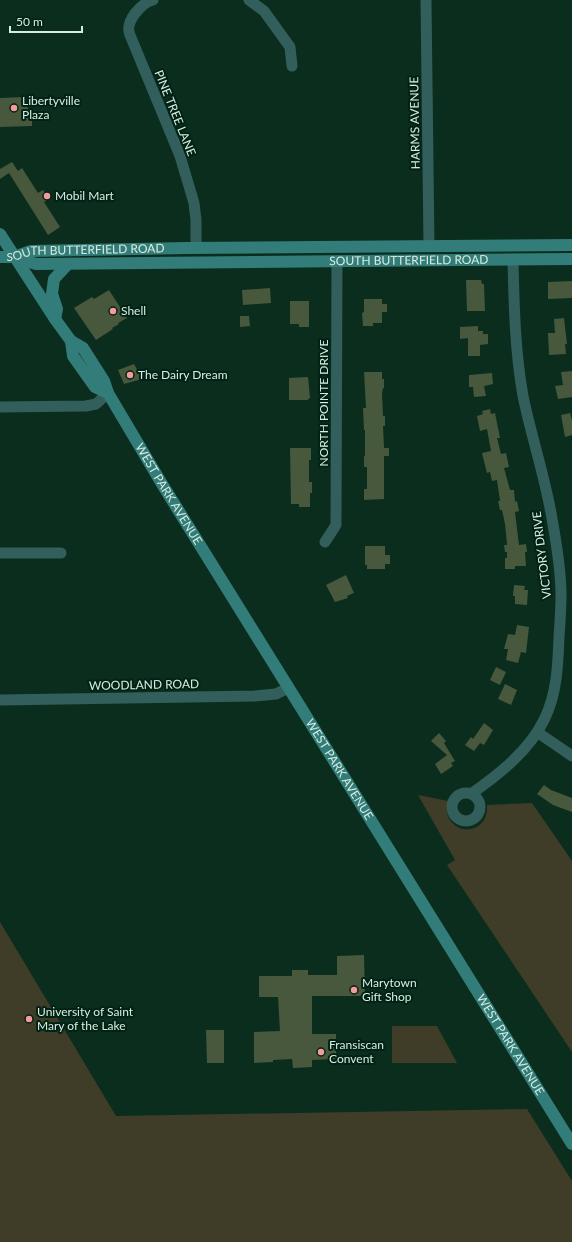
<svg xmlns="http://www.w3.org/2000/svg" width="572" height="1242" font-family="Lato,sans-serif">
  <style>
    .green { fill: #3f3d28 }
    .building { fill: #48583c }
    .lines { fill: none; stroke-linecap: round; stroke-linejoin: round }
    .minor { stroke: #325e5b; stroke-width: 11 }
    .secondary { stroke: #327d79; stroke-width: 12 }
    .poi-dot { fill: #f59b9f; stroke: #012315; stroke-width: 1.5 }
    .labels { text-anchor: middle; stroke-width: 4; stroke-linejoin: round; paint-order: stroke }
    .poi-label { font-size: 12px; fill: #d9ece1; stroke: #012315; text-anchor: start }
    .street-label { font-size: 12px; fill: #d9ece1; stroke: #012315 }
  </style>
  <rect width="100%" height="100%" fill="#0a2d1e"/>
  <path class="green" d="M418 795 448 801C448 805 446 810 447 813 453 837 489 835 487 805L532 803 572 861V1052L447 865 455 860Z
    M0 922 116 1116 527 1109 572 1181V1242H0Z
    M392 1026H437L457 1063H392Z"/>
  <path class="building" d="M23 97 32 117V126L0 127V98Z
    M12 162 18 171 22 168 38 193 43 190 49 199 44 202 60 227 48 235 9 173 0 179V169Z
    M466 280H481L482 284H484L485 311H467Z
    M572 281V298L548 299V282Z
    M270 288 271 303 243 305 242 290Z
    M109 290 127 318 118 323 119 324 112 328 113 329 96 340 74 308 92 297 94 299Z
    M364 299H382V304H387V312H382V323H373V326H363L362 313 364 312Z
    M290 301H309V327H299V324H290Z
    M240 316H249L250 326 240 327Z
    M564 318 567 344H565L566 354 549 355 548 333H555L554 319Z
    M478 326V331H483V334H488V344L480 345V356H468V338L460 339V327Z
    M134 364 142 379 124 384 118 370Z
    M572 371V397L558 399 555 386 563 385 561 372Z
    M364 372H382V379H384V388H383L382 394 383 416H385V426H383L384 448H389V456H384V499L364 500V489H367V467H364V456H365V430H364L363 408H366Z
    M492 373 493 384 484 386 486 396 474 397 473 387H469V375Z
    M308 377 310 398 308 399V400H289V378Z
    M490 409 491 414 495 413 500 438H497L501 454 506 453 509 467 504 468 510 490H514L515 502 517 501 519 511 515 512 519 545 526 544 527 552H525L526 566H515V569H505V558H507V552H505L504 545H507V544L505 524 502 510H500L498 501H500L497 480 492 481 490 472 487 473 482 453 491 451 487 429 480 431 477 416 483 414 482 411Z
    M570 413 572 420V435L565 437 561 415Z
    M290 448H311V460H309V482H312V493H310V507H299V504H291Z
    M365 546H385V555H390V564H385V569H367V565H365Z
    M346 575 354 593 347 596 348 598 335 602 326 585Z
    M514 585 525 586 524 590H528L527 605 515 604V596H513Z
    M517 625 529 627 526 653 521 652 518 663 506 660 508 649H504L508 634 515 635Z
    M496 667 506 672 500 685 490 680Z
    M505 684 517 690 511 705 498 699Z
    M484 723 493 730 484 745 480 743 474 751 465 745 471 737 473 739Z
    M439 733 446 741 444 743 455 761 451 763 453 766 441 774 435 764 447 755 431 741Z
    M544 785 551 790 572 798V812L553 805 537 794Z
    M364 955 365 996H312V1034H336V1059L312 1060V1067L293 1068 292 1059 273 1060V1062L254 1063V1032L280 1031 278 997H259V976H292V970H308V975H337V956Z
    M206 1030H224V1063H207Z"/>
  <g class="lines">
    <path class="minor" d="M153 0C144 2 131 15 129 26 128 29 129 32 130 35L180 156 194 203 196 220V248
      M249 0 264 11 290 47 292 66
      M426 0 429 246
      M0 407 86 406 96 404 108 393
      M325 542 336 525 337 261
      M0 553H61
      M0 700 255 696 276 694 288 688
      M537 732 572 756
      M452 807a14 14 0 1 1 28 0a14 14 0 1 1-28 0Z
      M471 794C498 775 529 751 544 720 557 694 558 665 559 637 560 623 561 609 561 595 561 568 556 540 551 513 544 474 531 435 523 396 515 351 514 305 513 260"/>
    <g class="secondary">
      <path id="s1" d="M0 234 55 319 71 341 83 348 104 381 108 393 162 484 572 1144"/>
      <path id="s2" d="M0 257H14L31 251 186 248 572 245"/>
      <path id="s3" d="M14 257 36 264 572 259"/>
      <path d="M55 319 57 309 52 294 54 279 68 264"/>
      <path d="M71 341 73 356 95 387 108 393"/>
    </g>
  </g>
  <g class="poi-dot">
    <circle cx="14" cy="108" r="4"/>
    <circle cx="47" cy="196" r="4"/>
    <circle cx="113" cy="311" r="4"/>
    <circle cx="130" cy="375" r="4"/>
    <circle cx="354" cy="990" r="4"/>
    <circle cx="29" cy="1019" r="4"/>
    <circle cx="321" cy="1052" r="4"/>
  </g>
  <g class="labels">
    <g class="poi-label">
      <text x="22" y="105">Libertyville<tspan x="22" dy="14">Plaza</tspan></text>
      <text x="55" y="200">Mobil Mart</text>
      <text x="121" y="315">Shell</text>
      <text x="138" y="379">The Dairy Dream</text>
      <text x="362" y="987">Marytown<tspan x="362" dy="14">Gift Shop</tspan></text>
      <text x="37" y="1016">University of Saint<tspan x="37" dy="14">Mary of the Lake</tspan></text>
      <text x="329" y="1049">Fransiscan<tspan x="329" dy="14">Convent</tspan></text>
    </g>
    <g class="street-label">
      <text transform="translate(175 113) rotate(68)" y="4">PINE TREE LANE</text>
      <text transform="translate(415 123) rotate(-91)" y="4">HARMS AVENUE</text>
      <text dy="4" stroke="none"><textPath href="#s2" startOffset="86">SOUTH BUTTERFIELD ROAD</textPath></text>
      <text dy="4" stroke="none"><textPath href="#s3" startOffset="396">SOUTH BUTTERFIELD ROAD</textPath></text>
      <text transform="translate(324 403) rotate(-90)" y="4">NORTH POINTE DRIVE</text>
      <text dy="4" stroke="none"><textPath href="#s1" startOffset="312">WEST PARK AVENUE</textPath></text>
      <text transform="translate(542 555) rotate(-97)" y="4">VICTORY DRIVE</text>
      <text transform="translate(144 685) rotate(-1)" y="4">WOODLAND ROAD</text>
      <text dy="4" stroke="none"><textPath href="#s1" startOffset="636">WEST PARK AVENUE</textPath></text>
      <text dy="4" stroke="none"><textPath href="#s1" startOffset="960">WEST PARK AVENUE</textPath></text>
    </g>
  </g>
  <path d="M10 26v6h72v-6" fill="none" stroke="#d9ece1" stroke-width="2"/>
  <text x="16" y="26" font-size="12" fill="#d9ece1" stroke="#012315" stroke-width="3" paint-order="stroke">50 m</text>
</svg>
